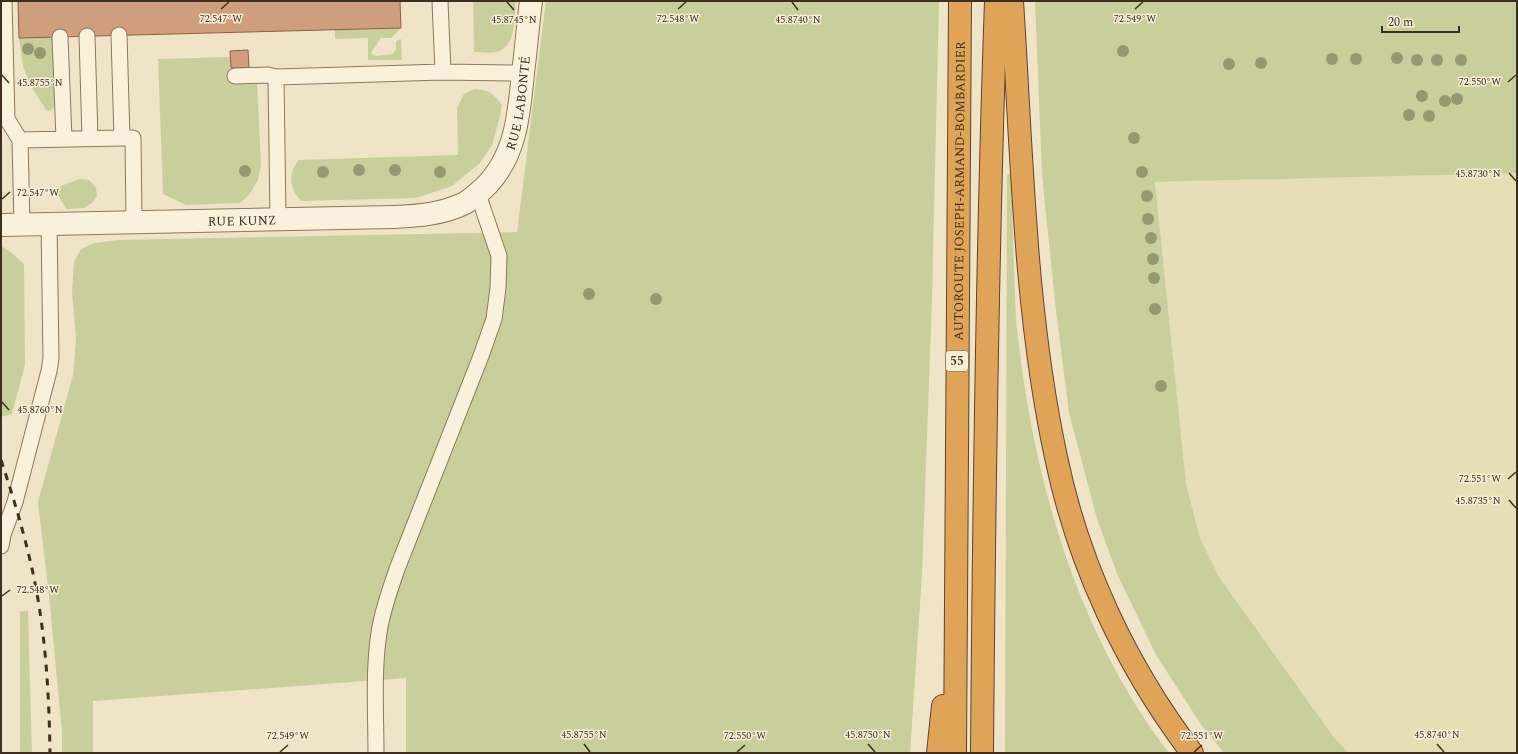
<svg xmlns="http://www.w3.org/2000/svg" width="1518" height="754" font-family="Spectral,serif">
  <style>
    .farmland { fill: #e6deb5 }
    .green { fill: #c9cf9b }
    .building { fill: #cf9f7d; stroke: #8d5f41 }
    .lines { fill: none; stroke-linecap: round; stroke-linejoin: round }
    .lane-casing { stroke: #8d765c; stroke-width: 17 }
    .street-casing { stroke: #8d765c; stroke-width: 24 }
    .highway-casing { stroke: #5b4430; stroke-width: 24 }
    .lane { stroke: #faf1dc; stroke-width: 15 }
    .street { stroke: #faf1dc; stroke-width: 22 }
    .highway { stroke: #e0a458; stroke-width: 22 }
    .rail { stroke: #3d2e20; stroke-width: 3; stroke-dasharray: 7 7; stroke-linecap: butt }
    .tree { fill: #96986f }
    .ticks { fill: none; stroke: #3d2e20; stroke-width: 1.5 }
    .labels { text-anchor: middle; stroke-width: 3; stroke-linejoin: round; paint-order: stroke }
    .shield { fill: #f7eed8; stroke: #756857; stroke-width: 1 }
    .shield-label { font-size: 12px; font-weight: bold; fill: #3d2e20 }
    .street-label { font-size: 13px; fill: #3d2e20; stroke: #f7eed8 }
    .ticks-label { font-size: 10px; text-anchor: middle; fill: #3d2e20; stroke: #f7eed8; stroke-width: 3; stroke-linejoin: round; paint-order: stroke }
  </style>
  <rect width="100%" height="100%" fill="#f0e4c8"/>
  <path class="farmland" d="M1517 173V753H1348L1333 736 1219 577 1200 538 1186 485 1155 182Z"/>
  <path class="green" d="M473 1H516C514 17 517 44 499 51 493 54 481 52 474 52Z
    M546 1H939L932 300 922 575 910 753H406V678L93 701V753H62V732L49 596 38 502 73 375 76 338 72 292 74 262 81 249 94 243 118 240 517 232Z
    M1035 1H1517V173L1155 182 1186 484 1200 538 1219 577 1333 736 1348 753H1224L1202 726 1156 655 1118 576 1097 519 1069 413 1055 302 1042 175Z
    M401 28 391 38H381L371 53 376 56 393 54 396 49V41L401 39 402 60H368V38L335 39V30Z
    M53 37 54 107 50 111 46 110 29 83 23 66 19 38Z
    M230 57 231 82H257L261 165 258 180 249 195 240 203 186 205 163 194 158 59Z
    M474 89C489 90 493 93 502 105L500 117 492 145 480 163 452 186 416 198 301 201C290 189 287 173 299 160L458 155 457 108 464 94Z
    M1011 173C1012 205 1013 237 1014 269 1015 285 1015 302 1016 318 1031 471 1074 629 1169 753H1005L1007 175Z
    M79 179 89 180 96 188 97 196 92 203 84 208 66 209 58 195 61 186Z
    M1 246 12 253 24 264 25 365 12 414 1 417Z
    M28 610 32 753H20V612Z"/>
  <path class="building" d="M18 1H400L401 28 19 38Z
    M248 50 249 68H231L230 51Z"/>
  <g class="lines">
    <g class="lane-casing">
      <path id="lane" d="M4 1 7 119 20 140
        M440 1 443 72 512 73 523 75
        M119 35 122 138
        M87 36 90 138
        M60 37 64 139
        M235 76 268 75 276 77
        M278 220 276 77 443 72
        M22 224 20 140 122 138H133L134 222
        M1 546 3 535 15 502 49 371 51 358 49 223
        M376 753C376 714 373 672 379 633 382 611 390 590 397 569L481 356 494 319 498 288 499 256 478 194"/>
    </g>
    <g class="street-casing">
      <g id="street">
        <path id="s1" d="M1 225 394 217C418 216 443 214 465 203 472 199 478 193 484 188 516 157 519 115 523 73 526 49 528 25 531 1"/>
      </g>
    </g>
    <g class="highway-casing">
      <g id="highway">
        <path d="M1012 1C1022 152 1024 309 1056 457 1078 564 1126 666 1192 753"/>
        <path d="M938 753 943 706"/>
        <path id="s2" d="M955 753 960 1"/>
        <path d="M982 753C984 502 987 252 996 1"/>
      </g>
    </g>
    <use href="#lane" class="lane"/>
    <use href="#street" class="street"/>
    <use href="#highway" class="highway"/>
    <path class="rail" d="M1 460C12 493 22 526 30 560 45 623 49 688 50 753"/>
  </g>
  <g class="tree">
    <circle cx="28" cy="49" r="6"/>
    <circle cx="1123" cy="51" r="6"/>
    <circle cx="40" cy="53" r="6"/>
    <circle cx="1397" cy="58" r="6"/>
    <circle cx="1332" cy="59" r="6"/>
    <circle cx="1356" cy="59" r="6"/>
    <circle cx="1417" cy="60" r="6"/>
    <circle cx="1437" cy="60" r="6"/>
    <circle cx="1461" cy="60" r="6"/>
    <circle cx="1261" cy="63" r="6"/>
    <circle cx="1229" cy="64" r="6"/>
    <circle cx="1422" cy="96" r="6"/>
    <circle cx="1457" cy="99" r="6"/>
    <circle cx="1445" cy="101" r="6"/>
    <circle cx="1409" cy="115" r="6"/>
    <circle cx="1429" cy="116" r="6"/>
    <circle cx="1134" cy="138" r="6"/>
    <circle cx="359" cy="170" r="6"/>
    <circle cx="395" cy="170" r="6"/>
    <circle cx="245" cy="171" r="6"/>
    <circle cx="323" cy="172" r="6"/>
    <circle cx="440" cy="172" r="6"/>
    <circle cx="1142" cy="172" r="6"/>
    <circle cx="1147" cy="196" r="6"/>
    <circle cx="1148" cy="219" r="6"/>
    <circle cx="1151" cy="238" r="6"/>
    <circle cx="1153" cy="259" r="6"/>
    <circle cx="1154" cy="278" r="6"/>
    <circle cx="589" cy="294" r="6"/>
    <circle cx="656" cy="299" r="6"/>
    <circle cx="1155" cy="309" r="6"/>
    <circle cx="1161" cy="386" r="6"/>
  </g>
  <path class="ticks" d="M507 2 514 10M792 2 798 10M221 9 229 2M678 9 686 2M1135 9 1143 2M2 75 9 83M1508 82 1516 75M1509 173 1516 181M2 199 10 192M2 402 9 410M1508 479 1516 472M1509 500 1516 508M2 596 10 590M584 744 590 752M868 744 875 752M1437 744 1444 752M280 752 288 745M737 752 745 745M1194 752 1202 745"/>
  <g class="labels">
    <rect class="shield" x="946" y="351" width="22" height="20" rx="3"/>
    <g class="shield-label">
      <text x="957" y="365">55</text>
    </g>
    <g class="street-label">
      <text dy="5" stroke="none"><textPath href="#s1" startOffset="584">RUE LABONTÉ</textPath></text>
      <text dy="5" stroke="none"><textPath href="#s2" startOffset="562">AUTOROUTE JOSEPH-ARMAND-BOMBARDIER</textPath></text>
      <text dy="5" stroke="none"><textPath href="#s1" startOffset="241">RUE KUNZ</textPath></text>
    </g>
  </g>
  <g class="ticks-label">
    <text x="221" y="22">72.547°W</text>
    <text x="678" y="22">72.548°W</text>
    <text x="1135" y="22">72.549°W</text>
    <text x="798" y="23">45.8740°N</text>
    <text x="514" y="23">45.8745°N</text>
    <text x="1480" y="85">72.550°W</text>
    <text x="40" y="86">45.8755°N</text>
    <text x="1478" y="177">45.8730°N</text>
    <text x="38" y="196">72.547°W</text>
    <text x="40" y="413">45.8760°N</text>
    <text x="1480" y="482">72.551°W</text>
    <text x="1478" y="504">45.8735°N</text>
    <text x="38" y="593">72.548°W</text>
    <text x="584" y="738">45.8755°N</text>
    <text x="868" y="738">45.8750°N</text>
    <text x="1437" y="738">45.8740°N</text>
    <text x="288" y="739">72.549°W</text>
    <text x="745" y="739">72.550°W</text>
    <text x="1202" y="739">72.551°W</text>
  </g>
  <rect width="1518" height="754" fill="none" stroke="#3d2e20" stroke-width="4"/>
  <path d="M1382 26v6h77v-6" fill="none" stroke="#3d2e20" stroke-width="2"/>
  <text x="1388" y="26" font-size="12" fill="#3d2e20" stroke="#f7eed8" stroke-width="3" paint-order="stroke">20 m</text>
</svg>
